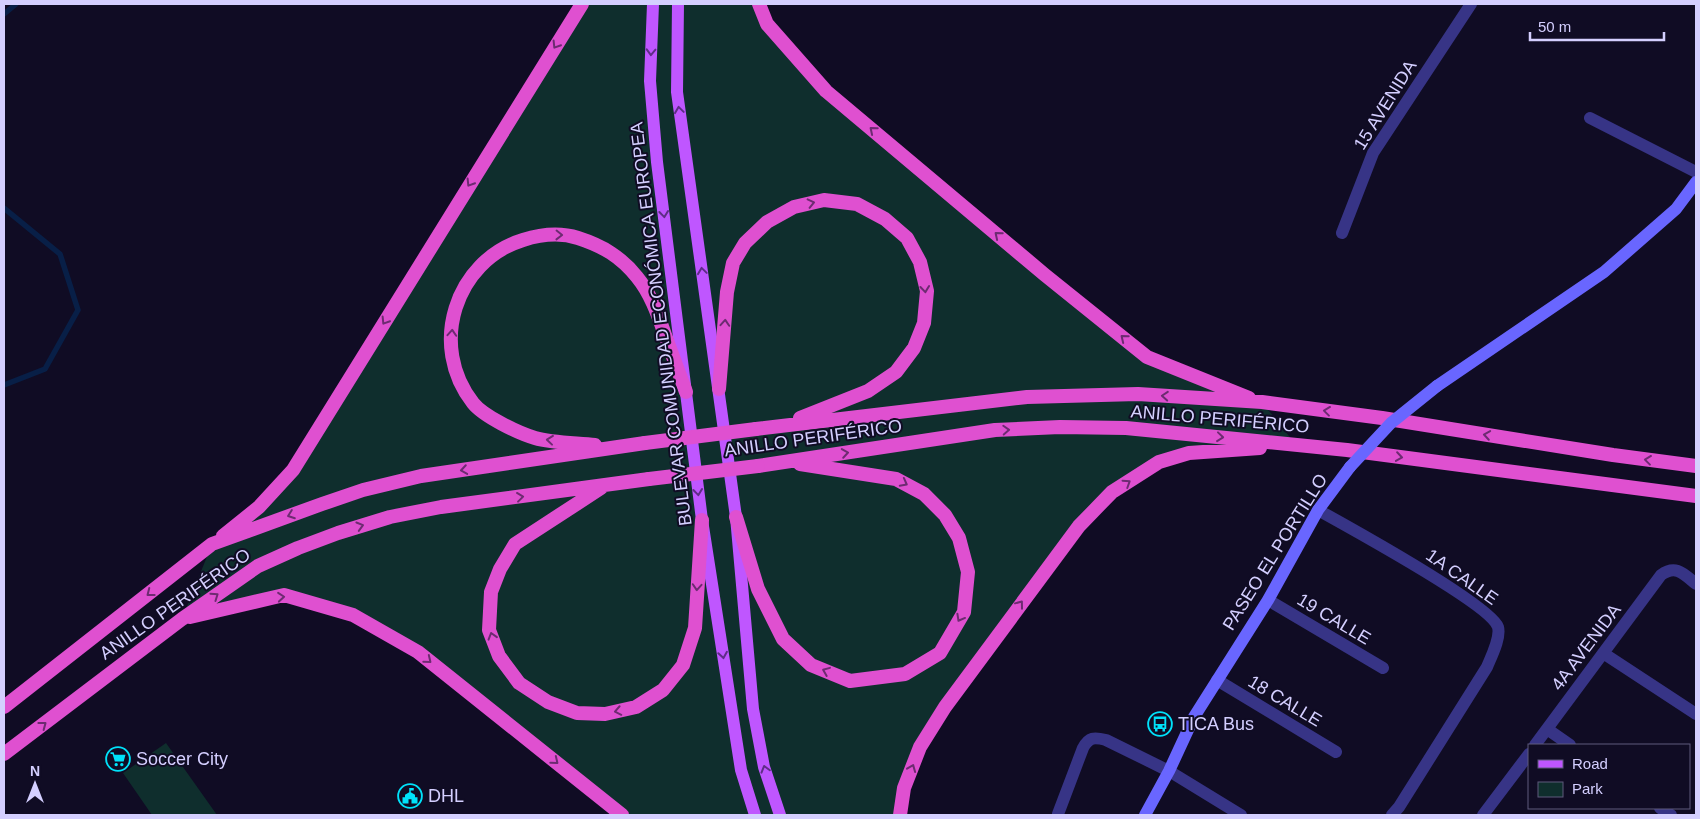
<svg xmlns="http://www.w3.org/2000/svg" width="1700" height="819" font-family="Arial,sans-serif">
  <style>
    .green { fill: #0f2e2d }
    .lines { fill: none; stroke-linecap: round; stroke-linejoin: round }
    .stream { stroke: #081f47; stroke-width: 5.5 }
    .minor { stroke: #373486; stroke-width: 12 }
    .secondary { stroke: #6966ff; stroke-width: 12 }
    .primary { stroke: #bf56ff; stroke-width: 12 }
    .trunk { stroke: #df50d0; stroke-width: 14 }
    .secondary-bridge { stroke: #6966ff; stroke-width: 12 }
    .trunk-bridge { stroke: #df50d0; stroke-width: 14 }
    .oneway { stroke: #6d2b71 }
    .oneway2 { stroke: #5f2d87 }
    .labels { text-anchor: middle; stroke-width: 4; stroke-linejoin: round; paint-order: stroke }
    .street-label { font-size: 18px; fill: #d4cfff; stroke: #100c24 }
    .poi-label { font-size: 18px; fill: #d4cfff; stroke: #100c24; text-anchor: start }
  </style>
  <rect width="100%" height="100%" fill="#100c24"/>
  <path class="green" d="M581 4H759L826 91 1147 357 1262 402 1296 445 1189 453 1112 492 920 747 900 815H622L418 652 353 615 284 595 182 619 212 544 293 470Z
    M166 743 217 815H152L123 773Z"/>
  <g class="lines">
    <path class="stream" d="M4 14 16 4
      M4 208 60 254 78 310 45 369 4 385"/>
    <path class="minor" d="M1590 118 1696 172
      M1342 233 1373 153 1471 4
      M1318 510C1345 525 1491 605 1498 627 1501 638 1491 657 1487 667L1399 807 1392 815
      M1268 600 1383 668
      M1603 653 1696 714
      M1217 680 1336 752
      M1547 729 1570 745
      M1535 745 1661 575C1676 564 1684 574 1696 584
      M1660 808 1671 815
      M1058 814 1083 748C1089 737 1094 737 1106 740L1169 771 1241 815
      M1483 815 1529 754"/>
    <path class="secondary" d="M1437 386 1604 272 1676 209 1696 182
      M1145 815 1169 771 1194 717 1268 600 1318 510 1350 467"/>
    <path class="primary" d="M653 4 650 81 657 162 702 520 741 770 755 815
      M678 4 677 92 736 517 753 709 764 767 780 815"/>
    <path class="trunk" d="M759 4 767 24 826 91 1045 275 1147 357 1249 398
      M719 389 727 292 733 263 745 243 767 222 794 207 824 200 857 204 885 219 907 238 920 262 927 291 924 323 914 348 896 372 868 391 800 418
      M756 429 1027 397 1138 394 1262 402 1382 418 1613 455 1696 466
      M595 445C577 443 552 443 535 438 518 433 483 416 473 403 428 346 455 261 523 240 542 234 559 232 578 238 603 246 621 257 637 277 651 294 658 315 665 335 672 354 679 373 686 392
      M758 466 995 430 1060 427 1126 428 1347 450 1696 496
      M601 488 515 544 500 569 491 592 489 630 499 656 519 683 548 702 577 713 605 714 636 707 663 690 683 665 695 628 702 520
      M736 517 758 589 783 639 811 665 850 681 905 674 940 653 964 612 968 572 959 538 945 515 924 494 896 479 800 464
      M223 536 259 507 293 470 582 4
      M190 617 284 595 353 615 418 652 622 815
      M4 707 212 544 322 504 363 490 421 476 645 443
      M4 754 182 619 258 566 298 548 338 533 390 517 441 507 649 479
      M900 815 904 788 920 747 945 707 1079 526 1112 492 1159 462 1189 453 1260 448"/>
    <path class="secondary-bridge" d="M1350 467 1391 423 1437 386"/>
    <path class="trunk-bridge" d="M645 443 756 429
      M649 479 758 466"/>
  </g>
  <defs><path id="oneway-chevron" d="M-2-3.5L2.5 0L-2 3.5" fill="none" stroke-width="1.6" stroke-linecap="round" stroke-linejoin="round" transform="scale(1.25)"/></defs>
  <g class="oneway">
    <use href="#oneway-chevron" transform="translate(556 45) rotate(122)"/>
    <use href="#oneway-chevron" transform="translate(873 130) rotate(-140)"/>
    <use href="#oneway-chevron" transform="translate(470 183) rotate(122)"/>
    <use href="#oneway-chevron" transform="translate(811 203) rotate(-13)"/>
    <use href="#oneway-chevron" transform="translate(559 235) rotate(1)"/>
    <use href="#oneway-chevron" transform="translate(998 235) rotate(-140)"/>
    <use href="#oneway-chevron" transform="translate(925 289) rotate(84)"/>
    <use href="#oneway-chevron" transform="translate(385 321) rotate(122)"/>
    <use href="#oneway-chevron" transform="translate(725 323) rotate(-86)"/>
    <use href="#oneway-chevron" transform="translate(452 333) rotate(-86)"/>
    <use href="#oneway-chevron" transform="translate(1124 338) rotate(-141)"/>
    <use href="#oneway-chevron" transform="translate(1165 396) rotate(-176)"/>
    <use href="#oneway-chevron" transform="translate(1327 411) rotate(-173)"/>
    <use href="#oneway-chevron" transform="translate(1006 430) rotate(-3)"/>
    <use href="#oneway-chevron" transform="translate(1487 435) rotate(-171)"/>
    <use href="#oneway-chevron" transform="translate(1220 437) rotate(6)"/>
    <use href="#oneway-chevron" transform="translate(550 440) rotate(-174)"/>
    <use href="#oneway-chevron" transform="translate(845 453) rotate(-9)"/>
    <use href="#oneway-chevron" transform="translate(1399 457) rotate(8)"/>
    <use href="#oneway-chevron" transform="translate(1648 460) rotate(-173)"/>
    <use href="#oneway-chevron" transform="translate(464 470) rotate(171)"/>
    <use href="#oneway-chevron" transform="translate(904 483) rotate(28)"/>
    <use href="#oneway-chevron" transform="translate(1127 483) rotate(-33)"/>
    <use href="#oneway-chevron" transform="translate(520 497) rotate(-7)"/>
    <use href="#oneway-chevron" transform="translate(291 515) rotate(160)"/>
    <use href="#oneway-chevron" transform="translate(360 526) rotate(-16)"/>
    <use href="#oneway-chevron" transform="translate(697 587) rotate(94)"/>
    <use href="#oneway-chevron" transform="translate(150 593) rotate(142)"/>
    <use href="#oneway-chevron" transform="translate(215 596) rotate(-35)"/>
    <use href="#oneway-chevron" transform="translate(281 597) rotate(-5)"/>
    <use href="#oneway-chevron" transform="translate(1020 604) rotate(-53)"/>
    <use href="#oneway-chevron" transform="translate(960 618) rotate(119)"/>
    <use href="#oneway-chevron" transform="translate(492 636) rotate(-107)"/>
    <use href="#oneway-chevron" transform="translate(428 660) rotate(39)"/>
    <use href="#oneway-chevron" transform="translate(826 671) rotate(-158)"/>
    <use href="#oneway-chevron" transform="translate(618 711) rotate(169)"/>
    <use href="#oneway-chevron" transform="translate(43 725) rotate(-37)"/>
    <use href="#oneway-chevron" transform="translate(555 761) rotate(39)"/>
    <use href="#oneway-chevron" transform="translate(912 768) rotate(-68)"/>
  </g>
  <g class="oneway2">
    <use href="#oneway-chevron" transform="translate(651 52) rotate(92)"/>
    <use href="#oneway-chevron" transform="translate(679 110) rotate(-98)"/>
    <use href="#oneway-chevron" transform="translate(664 214) rotate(83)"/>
    <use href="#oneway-chevron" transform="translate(702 271) rotate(-98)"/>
    <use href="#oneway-chevron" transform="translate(698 492) rotate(83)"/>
    <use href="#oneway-chevron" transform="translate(723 655) rotate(81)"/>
    <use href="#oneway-chevron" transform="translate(765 769) rotate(-106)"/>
  </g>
  <defs>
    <g id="bus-ring" transform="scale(1.25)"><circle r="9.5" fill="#100c24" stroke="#00e2fa" stroke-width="1.5"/><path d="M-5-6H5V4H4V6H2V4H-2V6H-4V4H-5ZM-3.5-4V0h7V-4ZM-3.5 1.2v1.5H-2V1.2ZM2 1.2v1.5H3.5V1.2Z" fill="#00e2fa"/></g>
    <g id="supermarket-ring" transform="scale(1.25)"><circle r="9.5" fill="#100c24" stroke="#00e2fa" stroke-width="1.5"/><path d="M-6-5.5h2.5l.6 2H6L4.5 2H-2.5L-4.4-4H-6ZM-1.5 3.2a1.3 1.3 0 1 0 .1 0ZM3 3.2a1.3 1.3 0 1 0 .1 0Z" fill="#00e2fa"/></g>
    <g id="civic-ring" transform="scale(1.25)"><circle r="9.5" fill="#100c24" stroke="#00e2fa" stroke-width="1.5"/><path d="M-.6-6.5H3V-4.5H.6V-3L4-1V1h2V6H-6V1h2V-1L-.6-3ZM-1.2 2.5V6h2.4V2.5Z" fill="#00e2fa"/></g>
  </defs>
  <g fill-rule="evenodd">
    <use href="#bus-ring" x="1160" y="724"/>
    <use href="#supermarket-ring" x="118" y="759"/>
    <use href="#civic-ring" x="410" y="796"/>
  </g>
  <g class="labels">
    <g class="street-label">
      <text transform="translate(1385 105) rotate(-58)" y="6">15 AVENIDA</text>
      <text transform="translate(661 324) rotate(-97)" y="6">BULEVAR COMUNIDAD ECONÓMICA EUROPEA</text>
      <text transform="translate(1220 419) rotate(5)" y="6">ANILLO PERIFÉRICO</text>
      <text transform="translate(813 438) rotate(-8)" y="6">ANILLO PERIFÉRICO</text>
      <text transform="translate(1275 552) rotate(-58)" y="6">PASEO EL PORTILLO</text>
      <text transform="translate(1462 577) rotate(35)" y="6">1A CALLE</text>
      <text transform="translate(175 604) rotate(-35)" y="6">ANILLO PERIFÉRICO</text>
      <text transform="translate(1334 619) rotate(31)" y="6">19 CALLE</text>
      <text transform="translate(1586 647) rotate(-53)" y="6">4A AVENIDA</text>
      <text transform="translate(1285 701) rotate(31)" y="6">18 CALLE</text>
    </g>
    <g class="poi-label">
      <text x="1178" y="730">TICA Bus</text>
      <text x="136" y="765">Soccer City</text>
      <text x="428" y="802">DHL</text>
    </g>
  </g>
  <rect width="1700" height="819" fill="none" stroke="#d4cfff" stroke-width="10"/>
  <rect x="1528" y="744" width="162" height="65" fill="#100c24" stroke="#5e5a7c"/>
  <rect x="1538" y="760" width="25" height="8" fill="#bf56ff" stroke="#5e5a7c"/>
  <text x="1572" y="769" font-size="15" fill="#d4cfff">Road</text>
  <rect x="1538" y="782" width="25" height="15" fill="#0f2e2d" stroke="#5e5a7c"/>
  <text x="1572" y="794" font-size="15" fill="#d4cfff">Park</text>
  <g transform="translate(35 784)" stroke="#100c24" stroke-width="4" paint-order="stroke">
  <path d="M0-4L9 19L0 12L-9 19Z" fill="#d4cfff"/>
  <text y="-8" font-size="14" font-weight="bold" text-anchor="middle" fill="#d4cfff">N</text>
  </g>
  <path d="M1530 32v8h134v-8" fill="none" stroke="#d4cfff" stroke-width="2.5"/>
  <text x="1538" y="32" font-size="15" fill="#d4cfff" stroke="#100c24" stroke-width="4" paint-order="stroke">50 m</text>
</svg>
